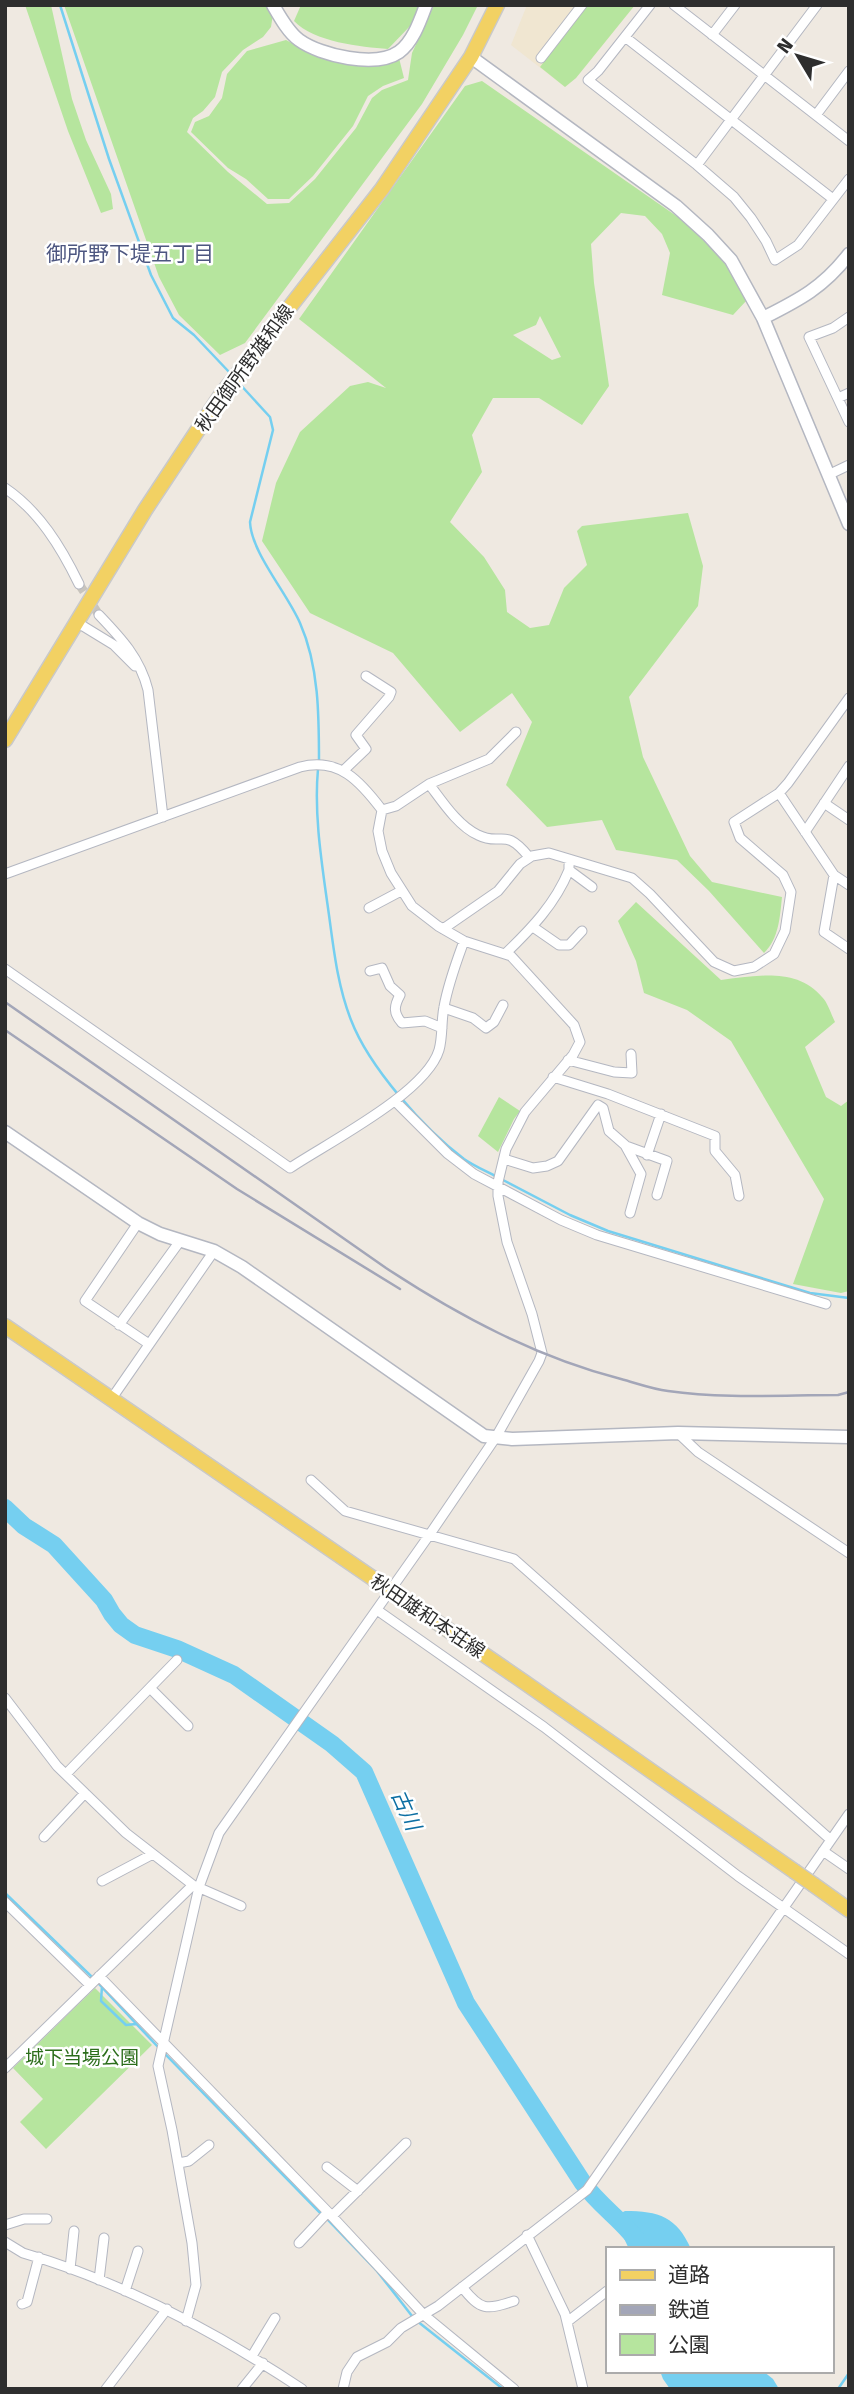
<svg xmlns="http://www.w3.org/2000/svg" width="854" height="2394" font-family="'Fira Sans','Noto Sans JP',sans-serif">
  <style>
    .education { fill: #f0e6d1 }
    .green { fill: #b6e59e; fill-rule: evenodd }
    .water { fill: #75cff0 }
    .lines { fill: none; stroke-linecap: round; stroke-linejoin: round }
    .stream { stroke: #75cff0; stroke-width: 2.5 }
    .river { stroke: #75cff0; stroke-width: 18 }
    .street-tunnel { stroke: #c8c4bd; stroke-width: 9; stroke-dasharray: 9 4.5; stroke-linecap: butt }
    .street-casing { stroke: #b4b7c1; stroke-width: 11 }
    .secondary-casing { stroke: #b4b7c1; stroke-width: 15 }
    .primary-casing { stroke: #c9c9c9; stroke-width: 17 }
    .street { stroke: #fff; stroke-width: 9 }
    .secondary { stroke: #fff; stroke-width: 12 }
    .primary { stroke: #f2d163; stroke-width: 14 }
    .rail { stroke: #a3a6b8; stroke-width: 2.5 }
    .primary-bridge-casing { stroke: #c9c9c9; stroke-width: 17; stroke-linecap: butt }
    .primary-bridge { stroke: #f2d163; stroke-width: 14 }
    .labels { text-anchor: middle; stroke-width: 5; stroke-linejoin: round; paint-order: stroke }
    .street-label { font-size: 19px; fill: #2e2e2e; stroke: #fff }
    .park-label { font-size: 19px; fill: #2c6e1b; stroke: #fff }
    .neighbourhood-label { font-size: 21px; fill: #4d5680; stroke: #fff }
    .water-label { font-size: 21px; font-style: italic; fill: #0d6fa3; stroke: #fff }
  </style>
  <rect width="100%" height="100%" fill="#efe9e1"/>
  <path class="education" d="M527 5H635L576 78 565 87 511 45Z"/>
  <path class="green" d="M25 5H51L72 99 86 140 111 194 113 209 101 213 68 131Z
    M64 5H267L273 14 271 27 263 37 243 50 222 72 215 97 203 111 193 118 187 132 228 172 267 204 289 203 315 179 356 128 372 98 382 90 408 80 412 53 434 5H478L463 35 422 104 245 343 220 355 179 315 159 277Z
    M301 5H421L413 23 388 49C361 47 314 42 294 21Z
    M587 5H635L576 78 565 87 540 67Z
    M286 40 321 58 360 63 399 58 404 78 383 86 368 96 353 126 313 176 289 199H268L246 179 228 168 191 132 195 122 209 116 222 98 227 74 247 51Z
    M482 81 685 222 725 262 747 300 733 315 662 295 670 253 662 234 645 216 621 213 591 244 594 283 609 386 582 425 539 398H493L472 435 482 472 450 522 484 557 505 590 507 612 530 628 549 625 564 588 587 565 577 531 582 526 688 513 703 566 698 606 629 697 643 757 690 856 712 882 782 897C780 916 779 939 764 953L709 891 677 860 616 850 602 820 547 827 506 785 532 722 512 693 460 732 393 653 310 613 262 541 276 483 300 432 350 386 368 382 386 388 299 319 465 86ZM540 316 561 357 552 360 513 335 536 325Z
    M636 902 721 980C755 976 797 967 822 997 828 1003 831 1014 835 1022L805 1047 826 1097 841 1106 849 1100V1291L841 1293 793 1284 824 1199 731 1041 687 1010 644 993 636 961 618 921Z
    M499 1097 520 1111 514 1119 498 1152 478 1136Z
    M95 1988 152 2045 46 2149 20 2122 43 2099 13 2068Z"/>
  <path class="water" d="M625 2211C659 2211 677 2217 691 2249H629L621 2232 619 2214Z
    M660 2371H763L773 2379 779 2389H670L663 2379Z"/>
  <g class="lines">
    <path class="stream" d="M60 5 109 159 151 275 173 318 194 335 230 373
      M237 381 270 417 273 430 250 522C251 552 287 593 300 623 319 666 319 716 319 762
      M318 769C314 812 321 858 327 901 333 941 336 982 351 1020 369 1067 424 1129 464 1159 474 1166 486 1171 497 1177
      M503 1180 570 1215 608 1231 810 1293 849 1298
      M5 1893 93 1978
      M98 1983 158 2047
      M102 1986 101 2001 126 2025 136 2024
      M165 2054 322 2215
      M327 2219 377 2271 412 2316
      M417 2321 503 2389
      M838 2389 849 2373"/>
    <path class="river" d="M5 1508 24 1526 54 1545 104 1600 112 1614 121 1625 135 1635 177 1649 234 1675 332 1744 364 1772 466 2003 583 2183C601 2208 626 2222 643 2249"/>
    <path class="street-tunnel" d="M79 584 99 615"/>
    <g class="street-casing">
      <path id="street" d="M650 5 598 71 588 80 697 165 734 197 751 218 766 241 775 260 798 245 849 179
        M674 5 849 141
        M712 35 735 5
        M625 37 833 199
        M541 58 582 5
        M816 115 849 71
        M697 165 817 5
        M849 317 833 328 809 337 849 422
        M838 398 849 393
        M828 475 849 465
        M5 488C39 511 61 547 79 584
        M99 615C121 638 140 658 148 690L163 817
        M78 623 114 645 135 666
        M344 770 366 749 356 735 389 697 391 692 366 676
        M429 784C442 801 458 826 478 835 502 847 504 826 529 857
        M779 793 834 875 849 885
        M824 803 849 820
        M382 810 396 806 429 784 489 759 516 732
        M805 832 849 766
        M569 865V870L592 887
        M5 874 300 767C339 757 360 781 382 810L378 831 382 851 391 873 412 906 438 926 464 941 511 956 574 1025 580 1042 573 1055 525 1112 506 1149 498 1182V1196L507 1242 532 1314 542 1353 539 1361 496 1437 430 1534 219 1833 199 1887 158 2066 172 2130 192 2243 196 2285 186 2321
        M834 875 824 932 849 949
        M369 908 401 891
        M533 927 559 945H569L582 931
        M443 929 498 891 520 864 532 856 549 853 632 878 650 894 714 962 734 971 754 967 774 954 785 931 791 892 783 875 740 838 734 822 779 793 788 783 849 698
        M505 954C532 928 555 904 569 870
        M5 969 290 1168C329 1142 426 1093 439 1050 443 1036 441 1021 444 1007 448 984 456 963 464 941
        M370 971 382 968 390 986 400 995C394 1006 393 1013 402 1023L425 1021 442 1028
        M444 1008 473 1018 486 1028 494 1022 503 1005
        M568 1060 614 1072 632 1073 631 1054
        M553 1077 608 1094 715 1136V1151L735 1175 739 1196
        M395 1101 448 1154 474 1174 561 1220 597 1235 826 1304
        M626 1146 667 1161 657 1195
        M647 1155 661 1114
        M504 1159 533 1168 547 1166 558 1161 598 1105 603 1108 609 1131 625 1145 641 1174 630 1213
        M138 1223 85 1301 149 1344
        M119 1325 180 1241
        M112 1398 214 1251
        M678 1433 698 1452 849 1553
        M311 1480 345 1511 514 1559 831 1840
        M377 1610 544 1727 738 1876 849 1954
        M150 1688 188 1726
        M5 1698 57 1766 126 1833 193 1885 241 1906
        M66 1774 177 1660
        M44 1837 85 1793
        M823 1851 849 1869
        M102 1881 153 1854
        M5 1902 90 1985
        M99 1976 328 2212 424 2315 514 2389
        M5 2068 193 1885
        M179 2163 189 2161 209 2145
        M327 2167 358 2191
        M332 2216 406 2143
        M5 2225 24 2219H47
        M527 2235 565 2314 583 2389
        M5 2242 23 2253C123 2282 216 2332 302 2389
        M299 2243 328 2212
        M70 2269 74 2231
        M99 2280 104 2238
        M462 2287C481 2311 486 2310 514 2301
        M125 2291 138 2251
        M22 2304 27 2302 39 2257
        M567 2322 607 2291
        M252 2356 275 2318
        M106 2389 167 2309
        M242 2389 263 2363
        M343 2389 347 2372 357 2357 387 2342 401 2328 438 2306 587 2190 849 1814"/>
    </g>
    <g class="secondary-casing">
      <path id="secondary" d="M273 5C280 17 288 32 299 40 321 56 376 68 399 52 413 42 420 21 426 5
        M471 57 676 206 708 235 731 260 763 318 849 524
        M763 318C799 300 824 287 849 254
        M5 1132 138 1223 160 1234 214 1251 242 1267 484 1436 512 1439 678 1433 849 1437"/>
    </g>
    <g class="primary-casing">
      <path id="primary" d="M5 740 145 510 221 395 382 189 471 57 497 5
        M5 1326 524 1682 794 1871
        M814 1885 849 1910"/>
    </g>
    <use href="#street" class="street"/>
    <use href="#secondary" class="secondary"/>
    <use href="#primary" class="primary"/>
    <path class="rail" d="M5 1002 386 1268C459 1316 536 1357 621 1379 636 1383 652 1389 668 1391 724 1399 782 1395 838 1395L849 1392
      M5 1030 237 1189 400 1289"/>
    <g class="primary-bridge-casing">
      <path id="primary-bridge" d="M794 1871 814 1885"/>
    </g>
    <use href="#primary-bridge" class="primary-bridge"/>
  </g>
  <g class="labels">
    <g class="street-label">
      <text transform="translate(244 368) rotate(-54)" y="7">秋田御所野雄和線</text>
      <text transform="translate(428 1616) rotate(34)" y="7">秋田雄和本荘線</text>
    </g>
    <g class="park-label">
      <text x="82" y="2064">城下当場公園</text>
    </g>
    <g class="neighbourhood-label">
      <text x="130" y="261">御所野下堤五丁目</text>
    </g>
    <g class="water-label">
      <text transform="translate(406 1810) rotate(66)" y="7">古川</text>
    </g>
  </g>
  <rect width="854" height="2394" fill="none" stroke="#2e2e2e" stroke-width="14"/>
  <rect x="606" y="2247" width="228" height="126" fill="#ffffff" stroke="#ababab" stroke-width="2"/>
  <rect x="620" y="2270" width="35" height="10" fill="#f2d163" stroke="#ababab" stroke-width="2"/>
  <text x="668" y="2282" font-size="21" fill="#2e2e2e">道路</text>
  <rect x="620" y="2305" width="35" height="10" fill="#a3a6b8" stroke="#ababab" stroke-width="2"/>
  <text x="668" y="2317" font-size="21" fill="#2e2e2e">鉄道</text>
  <rect x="620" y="2334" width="35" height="21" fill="#b6e59e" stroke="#ababab" stroke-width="2"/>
  <text x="668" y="2352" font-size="21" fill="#2e2e2e">公園</text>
  <g transform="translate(798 56) rotate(308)" stroke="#ffffff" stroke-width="5" paint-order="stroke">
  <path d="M0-5L12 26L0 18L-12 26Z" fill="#2e2e2e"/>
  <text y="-10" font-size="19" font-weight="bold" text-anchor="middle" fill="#2e2e2e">N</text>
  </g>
</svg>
